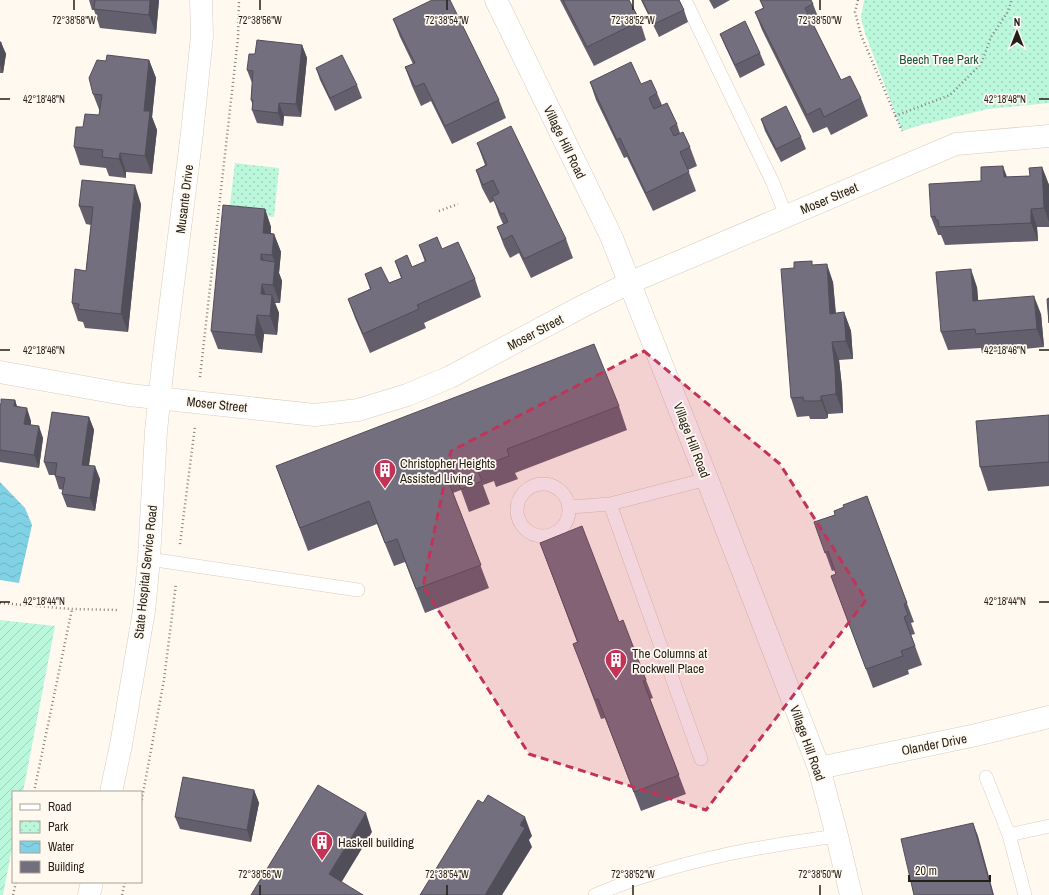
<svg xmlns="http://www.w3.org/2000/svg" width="1049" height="895" font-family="'Archivo Narrow',sans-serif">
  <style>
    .park { fill: url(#park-dots) }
    .garden { fill: url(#garden-furrows) }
    .water { fill: url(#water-waves) }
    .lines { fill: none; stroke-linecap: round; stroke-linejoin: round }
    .service-casing { stroke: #d7cdbd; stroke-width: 14 }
    .minor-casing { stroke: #d7cdbd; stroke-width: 23 }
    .path { stroke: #868179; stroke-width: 2.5; stroke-dasharray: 1 3; stroke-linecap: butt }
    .service { stroke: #fff; stroke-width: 13 }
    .minor { stroke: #fff; stroke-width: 22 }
    .wall { fill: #635f6d }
    .shaded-wall { fill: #504e59 }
    .building { fill: #736f7f; stroke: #504e59 }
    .marked { fill: #c33357; fill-opacity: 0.2; stroke: #c33357; stroke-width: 3; stroke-dasharray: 8 5; stroke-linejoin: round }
    .ticks { fill: none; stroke: #231f19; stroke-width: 1.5 }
    .labels { text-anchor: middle; stroke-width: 3.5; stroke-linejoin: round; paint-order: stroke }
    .park-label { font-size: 13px; fill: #1e5540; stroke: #fff9ef }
    .street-label { font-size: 13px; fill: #231f19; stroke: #fff9ef }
    .poi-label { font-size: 13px; fill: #231f19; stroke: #fff9ef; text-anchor: start }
    .ticks-label { font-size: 10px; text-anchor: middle; fill: #231f19; stroke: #fff9ef; stroke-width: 3.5; stroke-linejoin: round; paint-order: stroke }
  </style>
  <defs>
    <pattern id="park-dots" width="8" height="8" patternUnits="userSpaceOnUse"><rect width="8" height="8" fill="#baf7db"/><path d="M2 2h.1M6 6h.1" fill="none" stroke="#a0d3bb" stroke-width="1.8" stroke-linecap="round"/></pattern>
    <pattern id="garden-furrows" width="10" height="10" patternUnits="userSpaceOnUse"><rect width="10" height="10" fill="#baf7db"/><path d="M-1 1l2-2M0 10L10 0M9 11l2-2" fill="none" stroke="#a0d3bb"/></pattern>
    <pattern id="water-waves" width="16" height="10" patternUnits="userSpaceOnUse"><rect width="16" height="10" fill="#80d1e4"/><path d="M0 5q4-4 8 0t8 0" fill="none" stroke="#6eb3c3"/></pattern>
  </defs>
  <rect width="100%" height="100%" fill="#fff9ef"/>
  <path class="park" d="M864 0H1049V103L988 109 921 125 902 131 865 33 861 17Z
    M235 163 279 168 274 217 229 212Z"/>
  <path class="garden" d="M0 620 55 626 23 792H13V843L3 895H0Z"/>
  <path class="water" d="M0 482 25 508 32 525 19 583 0 580Z"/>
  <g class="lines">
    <g class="service-casing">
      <path id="service" d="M685 0 773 183 786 216
        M517 510a26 26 0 1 1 52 0a26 26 0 1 1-52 0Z
        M610 504 701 759
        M570 507 610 504 707 479
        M149 559 358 590
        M986 777 1009 835 1025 895
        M1009 835 1049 826
        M595 895C671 862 755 847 837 836"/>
    </g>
    <g class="minor-casing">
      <path id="minor" d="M496 0 611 236 707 479 819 768 837 836 851 895
        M0 372 129 395 315 415 358 410 407 395 450 377 583 306 629 283 956 144 1049 136
        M819 768 976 735 1049 717
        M111 792 121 745 144 611 149 559 156 431 163 364 192 133 202 36 201 0
        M89 895 92 882"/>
    </g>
    <path class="path" d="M858 0 855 12 861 35 902 131
      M895 116 950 95 981 64 991 37 1007 13 1012 0
      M439 211 458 204
      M200 377 238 38 239 0
      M180 544 195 426
      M0 603 72 609 119 610
      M34 792 72 609
      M141 804 164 680 176 583
      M13 895 16 882
      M122 895 125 882"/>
    <use href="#service" class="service"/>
    <use href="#minor" class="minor"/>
  </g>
  <path class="wall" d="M89 0H159L156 34 100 28 94 10H92Z
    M560 0H629L640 21 646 40 594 66Z
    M641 0H679L684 10 688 22 659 37Z
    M709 0H730L714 9Z
    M760 0 813 4 820 22 814 26 841 80 861 98 868 116 831 135 827 127 813 133 762 30 755 12 763 8Z
    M393 19 499 100 506 118 452 144 431 101 421 106 412 86 405 67 413 64 400 37Z
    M720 34 760 53 765 65 740 78 725 46Z
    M0 42 6 54 3 73H0Z
    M302 45 307 58 301 117 284 116 283 126 257 123 252 110 253 106 251 100 252 83 247 70 255 54Z
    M149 60 156 78 152 117 157 130 152 174 126 172V178L109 176 106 168 80 165 74 147 83 127 99 115 100 112 93 94 106 61Z
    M316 68 357 85 362 98 335 111 320 80Z
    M590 82 641 84 657 93 662 105 677 124 680 133 690 147 697 166 688 170 696 191 653 211 627 157 624 158 596 100Z
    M761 119 801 137 806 149 781 162 765 131Z
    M477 143 566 239 573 258 531 278 519 253 510 258 504 246 497 227 503 224 499 215 494 201 490 203 482 188 476 170 485 165Z
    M1042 167 1049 185V227H1037L1038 241 945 245 941 235H938L931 217 981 181 1007 177 1030 176Z
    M141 204 128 332 85 328 83 322 78 321 72 303 86 271 91 225 86 224 79 206Z
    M265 209 271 227V233L274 234 281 252 279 273 282 281 280 303H275L279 313 277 335 264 334 262 353 218 349 211 331Z
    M419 245 442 249 475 279 481 297 424 323 426 328 370 353 355 318 348 299 370 289 365 274 389 283 401 278 395 261 412 267 425 262Z
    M814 265 833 282 836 313 844 312 851 331 853 359 839 360 842 387 843 413 828 414V418L825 419H810L809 416 797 417 791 398 794 268Z
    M977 287 978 301 1041 314 1044 347 982 353 981 348 948 350 941 332Z
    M15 400 17 407 31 421V425L43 438 39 468 0 462V404Z
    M619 406 627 430 515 473 518 479 496 487 494 481 483 485 490 504 469 512 461 490 453 493 489 588 425 613 405 562 394 566 377 524 308 551 276 466Z
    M1049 415V486L988 491 980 467Z
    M89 417 94 430 89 466 100 479 95 511 67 507 62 494 63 490 59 489 55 476V475H49L44 462Z
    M867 496 914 622 911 623 915 634 911 635 922 665 908 670 909 674 873 688 831 576 836 574 835 570 832 571 814 522 835 515 844 507Z
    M540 543 619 622 646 680 653 698 650 699 686 794 641 811 605 718 601 719 580 662 573 644 577 642Z
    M254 790 259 803 251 842 180 829 175 817Z"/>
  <path class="shaded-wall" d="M150 0H159L156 34 149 15Z
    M1 42 6 54 3 73 0 64V51Z
    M302 45 307 58 301 117 296 104Z
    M149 60 156 78 152 117 157 130 152 174 145 156 144 111Z
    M279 103 284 116 283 126 278 113Z
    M120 153 126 172V178L119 159Z
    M1003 166 1010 185 1004 177Z
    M1042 167 1049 185V222L1044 208Z
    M135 185 141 204 128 332 121 314Z
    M265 209 271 227 269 251 263 233Z
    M1031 209 1037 227 1038 241 1031 223Z
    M274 234 281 252 279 273 282 281 280 303 273 285 275 262 272 255Z
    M261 254 268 272 261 260Z
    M827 264 833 282 837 332 830 314Z
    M971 269 977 287 980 320 973 301Z
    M262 284 268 302 261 294Z
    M272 295 279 313 277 335 270 316Z
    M1034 296 1041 314 1044 347 1037 329Z
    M844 312 851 331 853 359 846 341Z
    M257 315 264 334 262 353 255 335Z
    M832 342 839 360 842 387 843 413 836 394Z
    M821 396 828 414V418L821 400Z
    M15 400 19 413 14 406Z
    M27 408 31 421 29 436 24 424Z
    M89 417 94 430 87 477 82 465Z
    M39 426 43 438 39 468 34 455Z
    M95 466 100 479 95 511 90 498Z
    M254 790 259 803 251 842 247 830Z
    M366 813 372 832 335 893 329 874Z
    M525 817 532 836 529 840 532 847 502 895H485L520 825Z
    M973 823 978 836 994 895H993Z"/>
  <path class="building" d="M95 0H150L149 15 94 9Z
    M432 0H450L499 100 445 126 424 83 415 87 405 67 415 63 393 19Z
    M563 0H629L640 21 587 47Z
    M642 0H679L684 10 654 24Z
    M760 0H811L813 4 805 8 841 80 850 76 861 98 824 117 820 108 807 115 755 12 764 8Z
    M745 21 760 53 735 65 720 34Z
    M257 40 302 45 296 104 279 103 278 113 252 110 253 100H251L253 71 247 70 249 54H255Z
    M0 42H1L0 51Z
    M107 55 149 60 144 111H150L145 156 120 153 119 159 102 157 103 150 74 147 76 127H83L85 114 99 115 102 95 93 94 89 78 97 60 106 61Z
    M342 55 357 85 330 98 316 68Z
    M631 62 641 84 651 80 657 93 649 98 654 109 667 103 677 124 670 128 674 136 683 132 690 147 680 152 689 172 646 193 620 138 617 140 590 82Z
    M786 106 801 137 776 149 761 119Z
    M511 126 566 239 524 259 512 235 503 240 497 227 508 222 504 213 501 214 492 197 499 193 493 180 483 185 476 170 487 165 477 143Z
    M1003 166 1004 177 1030 176 1029 168 1042 167 1044 208 1031 209V223L939 227 938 220H936L935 216 931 217 929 184 981 181V167Z
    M82 180 135 185 121 314 78 309 79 304 72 303 75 269 86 271 93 207 79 206Z
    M223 205 265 209 263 233 274 234 272 255 261 254V260L275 262 273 285 262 284 261 294 272 295 270 316 257 315 255 335 211 331Z
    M437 237 442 249 458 242 475 279 417 305 419 309 363 334 348 299 371 289 365 274 381 267 389 283 402 278 395 261 407 255 412 267 426 261 419 245Z
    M812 261V265L827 264 830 314 844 312 846 341 832 342 835 368 836 394 821 396V400L819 401H804L803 397 791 398 781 269 794 268V262Z
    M971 269 973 301 1034 296 1037 329 976 334 975 329 941 332 936 272Z
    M1049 298V323L1047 299Z
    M594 344 619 406 507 449 509 456 488 464 485 457 474 462 482 481 461 489 452 467 444 470 481 565 416 589 397 539 385 543 369 501 300 528 276 466Z
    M1 399 15 400 14 406 27 408 24 424 39 426 34 455 0 450V404H1Z
    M52 412 89 417 82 465 95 466 90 498 62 494 65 478 55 476 57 463 44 462Z
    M1049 415V462L980 467 976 421Z
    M867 496 907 603 904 604 908 615 904 617 915 646 901 651 903 656 866 669 831 576 836 574 828 551 825 553 814 522 835 515 834 511 844 507 843 505Z
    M582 526 619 622 623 620 646 680 643 681 679 775 634 792 598 699 595 700 573 644 578 642 540 543Z
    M183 777 254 790 247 830 175 817Z
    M318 785 366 813 329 874 363 895H251Z
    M488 795 525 817 520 825 525 828 485 895H420L478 800 483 803Z
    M973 823 993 895H914L901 839Z"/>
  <path class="marked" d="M644 351 780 464 866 600 706 810 529 754 423 586 451 451Z"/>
  <path class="ticks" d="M74 0V10M260 0V10M447 0V10M633 0V10M820 0V10M0 99H10M1039 99H1049M0 350H10M1039 350H1049M0 602H10M1039 602H1049M260 885V895M447 885V895M633 885V895M820 885V895"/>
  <defs>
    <g id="building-pin" transform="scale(1.15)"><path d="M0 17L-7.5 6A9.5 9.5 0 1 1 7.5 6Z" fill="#c33357" stroke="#fff9ef"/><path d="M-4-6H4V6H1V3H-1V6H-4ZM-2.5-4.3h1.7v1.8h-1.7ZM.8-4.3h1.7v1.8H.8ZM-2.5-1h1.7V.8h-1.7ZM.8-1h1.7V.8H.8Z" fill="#fff"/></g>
  </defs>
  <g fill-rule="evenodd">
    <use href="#building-pin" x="385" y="470"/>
    <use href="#building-pin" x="616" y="660"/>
    <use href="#building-pin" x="322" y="842"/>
  </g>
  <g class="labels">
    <g class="park-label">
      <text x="939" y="64">Beech Tree Park</text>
    </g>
    <g class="street-label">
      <text transform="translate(565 142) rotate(64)" y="5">Village Hill Road</text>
      <text transform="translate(829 198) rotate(-23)" y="5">Moser Street</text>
      <text transform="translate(184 199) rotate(-83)" y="5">Musante Drive</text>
      <text transform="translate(535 332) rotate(-28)" y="5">Moser Street</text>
      <text transform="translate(217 404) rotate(6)" y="5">Moser Street</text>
      <text transform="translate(692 440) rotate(69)" y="5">Village Hill Road</text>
      <text transform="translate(145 572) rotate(-84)" y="5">State Hospital Service Road</text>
      <text transform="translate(808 743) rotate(70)" y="5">Village Hill Road</text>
      <text transform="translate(934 744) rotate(-11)" y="5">Olander Drive</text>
    </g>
    <g class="poi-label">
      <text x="400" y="468">Christopher Heights<tspan x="400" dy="15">Assisted Living</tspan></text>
      <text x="632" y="658">The Columns at<tspan x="632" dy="15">Rockwell Place</tspan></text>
      <text x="338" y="847">Haskell building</text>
    </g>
  </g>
  <g class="ticks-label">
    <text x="74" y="24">72°38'58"W</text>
    <text x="260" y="24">72°38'56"W</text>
    <text x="447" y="24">72°38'54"W</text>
    <text x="633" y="24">72°38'52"W</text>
    <text x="820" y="24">72°38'50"W</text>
    <text x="44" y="103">42°18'48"N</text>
    <text x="1005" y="103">42°18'48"N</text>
    <text x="44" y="354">42°18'46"N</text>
    <text x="1005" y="354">42°18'46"N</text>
    <text x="44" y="605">42°18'44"N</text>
    <text x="1005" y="605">42°18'44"N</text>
    <text x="260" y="878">72°38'56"W</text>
    <text x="447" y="878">72°38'54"W</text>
    <text x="633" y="878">72°38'52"W</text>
    <text x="820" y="878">72°38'50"W</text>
  </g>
  <rect x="12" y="791" width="130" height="92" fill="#fff9ef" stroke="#a7a299"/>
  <rect x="20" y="804" width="20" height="6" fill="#ffffff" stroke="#a7a299"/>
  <text x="48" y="811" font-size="12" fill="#231f19">Road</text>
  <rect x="20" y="821" width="20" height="12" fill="url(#park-dots)" stroke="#a7a299"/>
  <text x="48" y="831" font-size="12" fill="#231f19">Park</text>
  <rect x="20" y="841" width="20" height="12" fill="url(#water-waves)" stroke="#a7a299"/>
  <text x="48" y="851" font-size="12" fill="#231f19">Water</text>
  <rect x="20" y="861" width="20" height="12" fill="#736f7f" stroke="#a7a299"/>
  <text x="48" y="871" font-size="12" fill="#231f19">Building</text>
  <g transform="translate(1017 32)" stroke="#fff9ef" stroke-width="3" paint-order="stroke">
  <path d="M0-3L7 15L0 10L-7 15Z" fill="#231f19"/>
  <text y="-6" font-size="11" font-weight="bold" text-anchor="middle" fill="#231f19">N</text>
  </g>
  <path d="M909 875v6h81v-6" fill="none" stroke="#231f19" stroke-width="2"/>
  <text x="915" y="875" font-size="12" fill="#231f19" stroke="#fff9ef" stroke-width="3" paint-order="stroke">20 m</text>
</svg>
